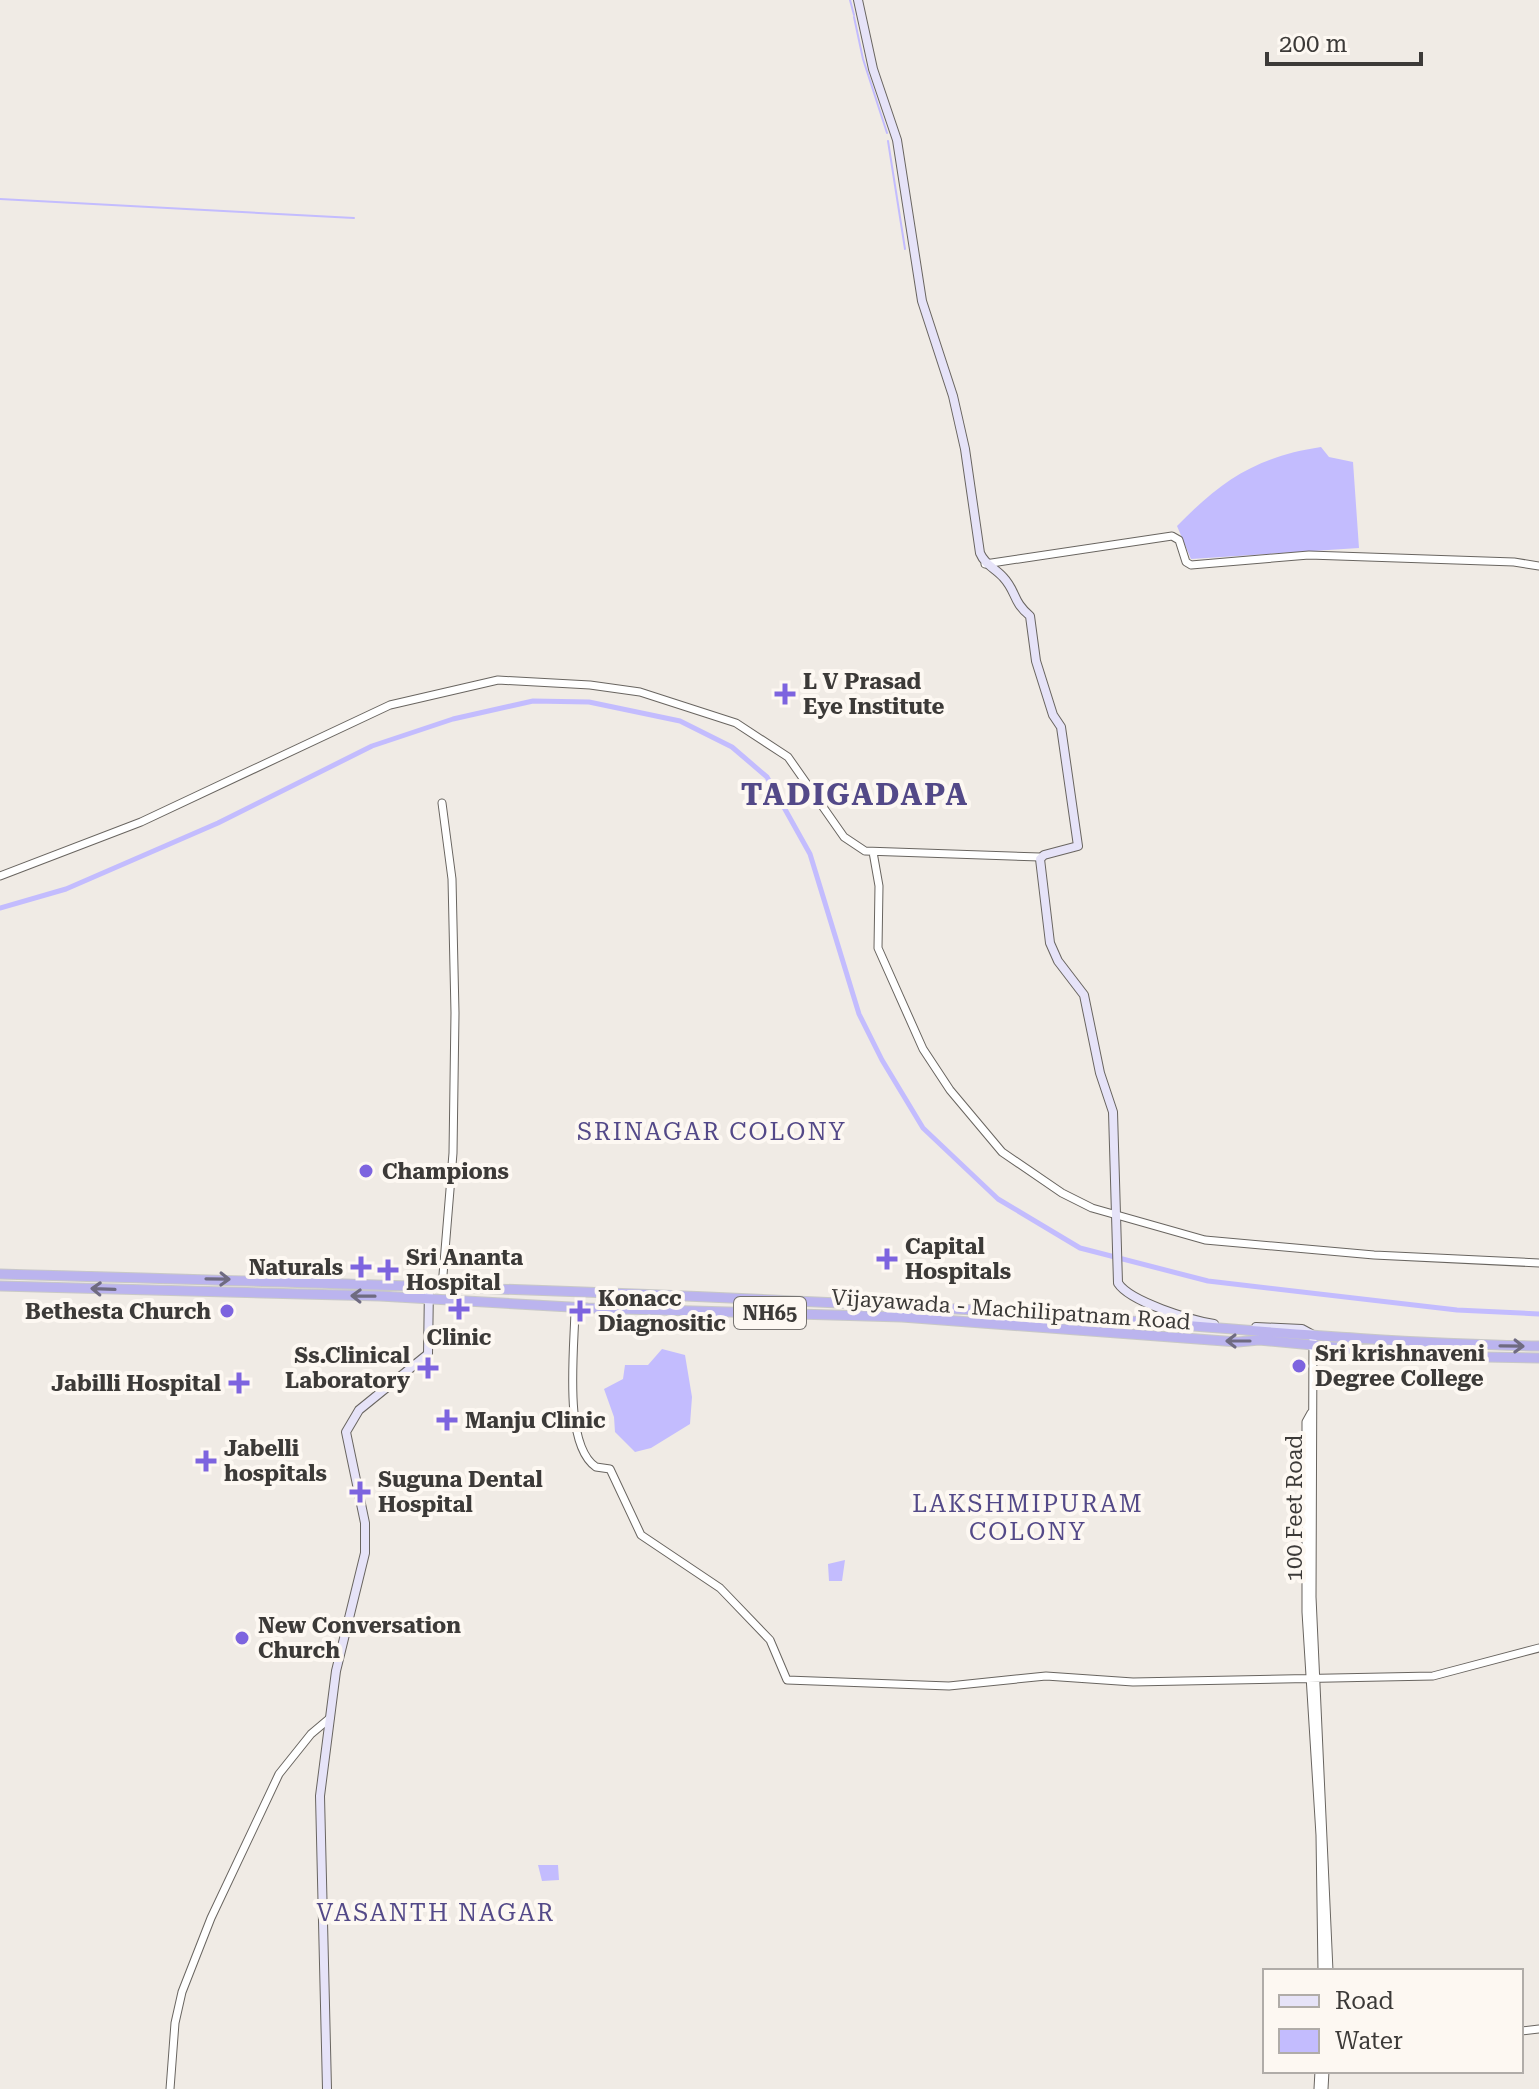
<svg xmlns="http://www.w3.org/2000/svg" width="1539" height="2089" font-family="'Roboto Serif',serif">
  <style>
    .water { fill: #c3bcfe }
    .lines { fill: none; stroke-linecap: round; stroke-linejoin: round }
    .stream { stroke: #c3bcfe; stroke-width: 2 }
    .canal { stroke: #c3bcfe; stroke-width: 5 }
    .tertiary-casing { stroke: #696560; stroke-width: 9 }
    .secondary-casing { stroke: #696560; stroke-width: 10 }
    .trunk-casing { stroke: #c8c8c7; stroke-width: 11 }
    .tertiary { stroke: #fff; stroke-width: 7 }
    .secondary { stroke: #e6e3f8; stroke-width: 8 }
    .trunk { stroke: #bbb4ee; stroke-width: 9 }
    .oneway { stroke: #6f6b81 }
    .poi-dot { fill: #7d64df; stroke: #fdf8f2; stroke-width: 3 }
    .labels { text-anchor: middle; stroke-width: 8; stroke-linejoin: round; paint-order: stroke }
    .shield { fill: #fdf8f2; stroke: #767370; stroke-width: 2 }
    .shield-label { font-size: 20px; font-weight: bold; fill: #3c3a38 }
    .poi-label { font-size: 22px; font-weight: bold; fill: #3c3a38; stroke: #fdf8f2; text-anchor: start }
    .street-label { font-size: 22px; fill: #3c3a38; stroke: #fdf8f2 }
    .neighbourhood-label { font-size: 24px; letter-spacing: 2px; fill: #534988; stroke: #fdf8f2 }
    .district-label { font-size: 30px; font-weight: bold; letter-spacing: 2px; fill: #534988; stroke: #fdf8f2 }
  </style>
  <rect width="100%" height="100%" fill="#f0ebe5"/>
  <path class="water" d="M1321 447 1329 457 1353 462 1359 548 1191 559 1177 526C1222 480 1256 457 1321 447Z
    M662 1349 685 1355 692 1397 690 1424 651 1448 635 1452 615 1432 614 1417 604 1389 623 1379 625 1365H648Z
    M845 1560 842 1581H829L828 1564Z
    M538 1865H558L559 1880 542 1881Z"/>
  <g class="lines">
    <path class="stream" d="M850 0 854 15
      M854 17 863 59 887 133
      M888 141 905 249
      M0 199 354 218"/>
    <path class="canal" d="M0 908 66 889 218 823 372 746 453 719 533 701 589 702 680 721 732 747 767 777 810 854 859 1014 882 1060 923 1128 998 1199 1080 1248 1208 1281 1457 1310 1539 1314"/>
    <g class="tertiary-casing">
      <path id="tertiary" d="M985 564 1172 536 1179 540 1186 562 1191 565 1309 555 1514 562 1539 566
        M442 803 452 879 455 1013 453 1153 442 1287
        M873 852 879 886 878 948 923 1049 950 1090 1002 1152 1062 1193 1092 1208 1205 1240 1374 1255 1539 1263
        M0 876 141 822 390 705 498 680 590 685 640 692 736 723 788 757 844 837 865 851 1040 857
        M575 1307C575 1345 562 1444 596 1467L610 1469 641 1535 720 1588 770 1640 787 1680 949 1686 1046 1676 1133 1682 1433 1676 1539 1648
        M1313 1335 1312 1597 1329 1971
        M1311 1413 1306 1422V1612L1320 1835 1322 1971
        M1521 2031 1539 2029
        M170 2089 175 2023 182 1992 211 1918 279 1774 311 1734 330 1718
        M1318 2089 1319 2071
        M1324 2089 1325 2071"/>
    </g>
    <g class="secondary-casing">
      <path id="secondary" d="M858 0 873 69 897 140 922 301 953 396 965 449 980 553C985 565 995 568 1003 577 1017 592 1012 601 1030 616L1036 661 1053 715 1061 727 1078 846 1044 855 1040 859 1050 943 1058 961 1084 995 1100 1073 1113 1112 1118 1283C1130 1302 1191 1320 1214 1324
        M1256 1327 1302 1329 1313 1335
        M327 2089 320 1796 336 1671 365 1553V1523L346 1432 359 1410 428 1354 429 1286"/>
    </g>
    <g class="trunk-casing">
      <path id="trunk" d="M0 1274C325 1283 650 1292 975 1310 1163 1321 1350 1343 1539 1346
        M0 1286 380 1296 588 1308 902 1317 1238 1342 1259 1340 1430 1356 1539 1358"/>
    </g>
    <use href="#tertiary" class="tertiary"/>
    <use href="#secondary" class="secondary"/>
    <use href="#trunk" class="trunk"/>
  </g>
  <defs><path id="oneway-shaft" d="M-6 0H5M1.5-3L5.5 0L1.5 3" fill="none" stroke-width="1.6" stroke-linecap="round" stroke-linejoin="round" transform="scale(2)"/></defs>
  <g class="oneway">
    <use href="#oneway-shaft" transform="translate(218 1279) rotate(1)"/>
    <use href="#oneway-shaft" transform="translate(103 1289) rotate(-178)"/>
    <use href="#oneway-shaft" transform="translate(363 1296) rotate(-179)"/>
    <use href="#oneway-shaft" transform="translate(1238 1341) rotate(-180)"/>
    <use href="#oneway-shaft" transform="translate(1512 1346) rotate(1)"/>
  </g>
  <g class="poi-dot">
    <path d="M781 682h8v8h8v8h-8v8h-8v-8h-8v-8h8z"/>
    <circle cx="366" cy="1171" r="8"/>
    <path d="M883 1247h8v8h8v8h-8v8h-8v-8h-8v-8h8z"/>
    <path d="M357 1255h8v8h8v8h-8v8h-8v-8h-8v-8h8z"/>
    <path d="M384 1258h8v8h8v8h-8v8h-8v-8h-8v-8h8z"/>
    <path d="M455 1297h8v8h8v8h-8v8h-8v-8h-8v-8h8z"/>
    <circle cx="227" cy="1311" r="8"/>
    <path d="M576 1299h8v8h8v8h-8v8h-8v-8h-8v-8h8z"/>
    <circle cx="1299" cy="1366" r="8"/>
    <path d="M424 1356h8v8h8v8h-8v8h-8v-8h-8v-8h8z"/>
    <path d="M235 1371h8v8h8v8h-8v8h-8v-8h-8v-8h8z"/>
    <path d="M443 1408h8v8h8v8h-8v8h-8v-8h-8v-8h8z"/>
    <path d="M202 1449h8v8h8v8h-8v8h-8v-8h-8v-8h8z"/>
    <path d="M356 1480h8v8h8v8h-8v8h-8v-8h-8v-8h8z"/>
    <circle cx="242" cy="1638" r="8"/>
  </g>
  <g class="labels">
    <rect class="shield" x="734" y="1297" width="72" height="32" rx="6"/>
    <g class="shield-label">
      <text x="770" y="1320">NH65</text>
    </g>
    <g class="poi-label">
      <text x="803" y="689">L V Prasad<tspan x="803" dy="25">Eye Institute</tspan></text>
      <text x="382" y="1179">Champions</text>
      <text x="905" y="1254">Capital<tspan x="905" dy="25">Hospitals</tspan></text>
      <text x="406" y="1265">Sri Ananta<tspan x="406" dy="25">Hospital</tspan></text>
      <text x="343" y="1275" text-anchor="end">Naturals</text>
      <text x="598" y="1306">Konacc<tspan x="598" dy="25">Diagnositic</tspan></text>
      <text x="211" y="1319" text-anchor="end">Bethesta Church</text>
      <text x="459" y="1345" text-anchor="middle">Clinic</text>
      <text x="1315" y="1361">Sri krishnaveni<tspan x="1315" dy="25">Degree College</tspan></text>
      <text x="410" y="1363" text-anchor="end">Ss.Clinical<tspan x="410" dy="25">Laboratory</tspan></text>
      <text x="221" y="1391" text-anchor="end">Jabilli Hospital</text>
      <text x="465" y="1428">Manju Clinic</text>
      <text x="224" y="1456">Jabelli<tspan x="224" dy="25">hospitals</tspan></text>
      <text x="378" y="1487">Suguna Dental<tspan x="378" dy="25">Hospital</tspan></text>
      <text x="258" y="1633">New Conversation<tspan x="258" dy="25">Church</tspan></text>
    </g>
    <g class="street-label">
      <text transform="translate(1011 1309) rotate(4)" y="8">Vijayawada - Machilipatnam Road</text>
      <text transform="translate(1294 1508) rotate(-90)" y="8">100 Feet Road</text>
    </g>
    <g class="neighbourhood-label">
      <text x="712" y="1140">SRINAGAR COLONY</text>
      <text x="1028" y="1512">LAKSHMIPURAM<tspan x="1028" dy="28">COLONY</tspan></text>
      <text x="436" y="1921">VASANTH NAGAR</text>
    </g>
    <g class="district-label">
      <text x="855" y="805">TADIGADAPA</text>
    </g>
  </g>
  <rect x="1263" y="1969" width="260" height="104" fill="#fdf8f2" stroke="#b0aca8" stroke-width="2"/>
  <rect x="1279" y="1995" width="40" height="12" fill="#e6e3f8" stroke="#b0aca8" stroke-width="2"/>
  <text x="1335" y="2009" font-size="24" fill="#3c3a38">Road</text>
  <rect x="1279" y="2029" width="40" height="24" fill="#c3bcfe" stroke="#b0aca8" stroke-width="2"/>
  <text x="1335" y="2049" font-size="24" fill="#3c3a38">Water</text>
  <path d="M1267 52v12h154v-12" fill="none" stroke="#3c3a38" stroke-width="4"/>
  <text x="1279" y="52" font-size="24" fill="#3c3a38" stroke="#fdf8f2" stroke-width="6" paint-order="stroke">200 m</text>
</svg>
